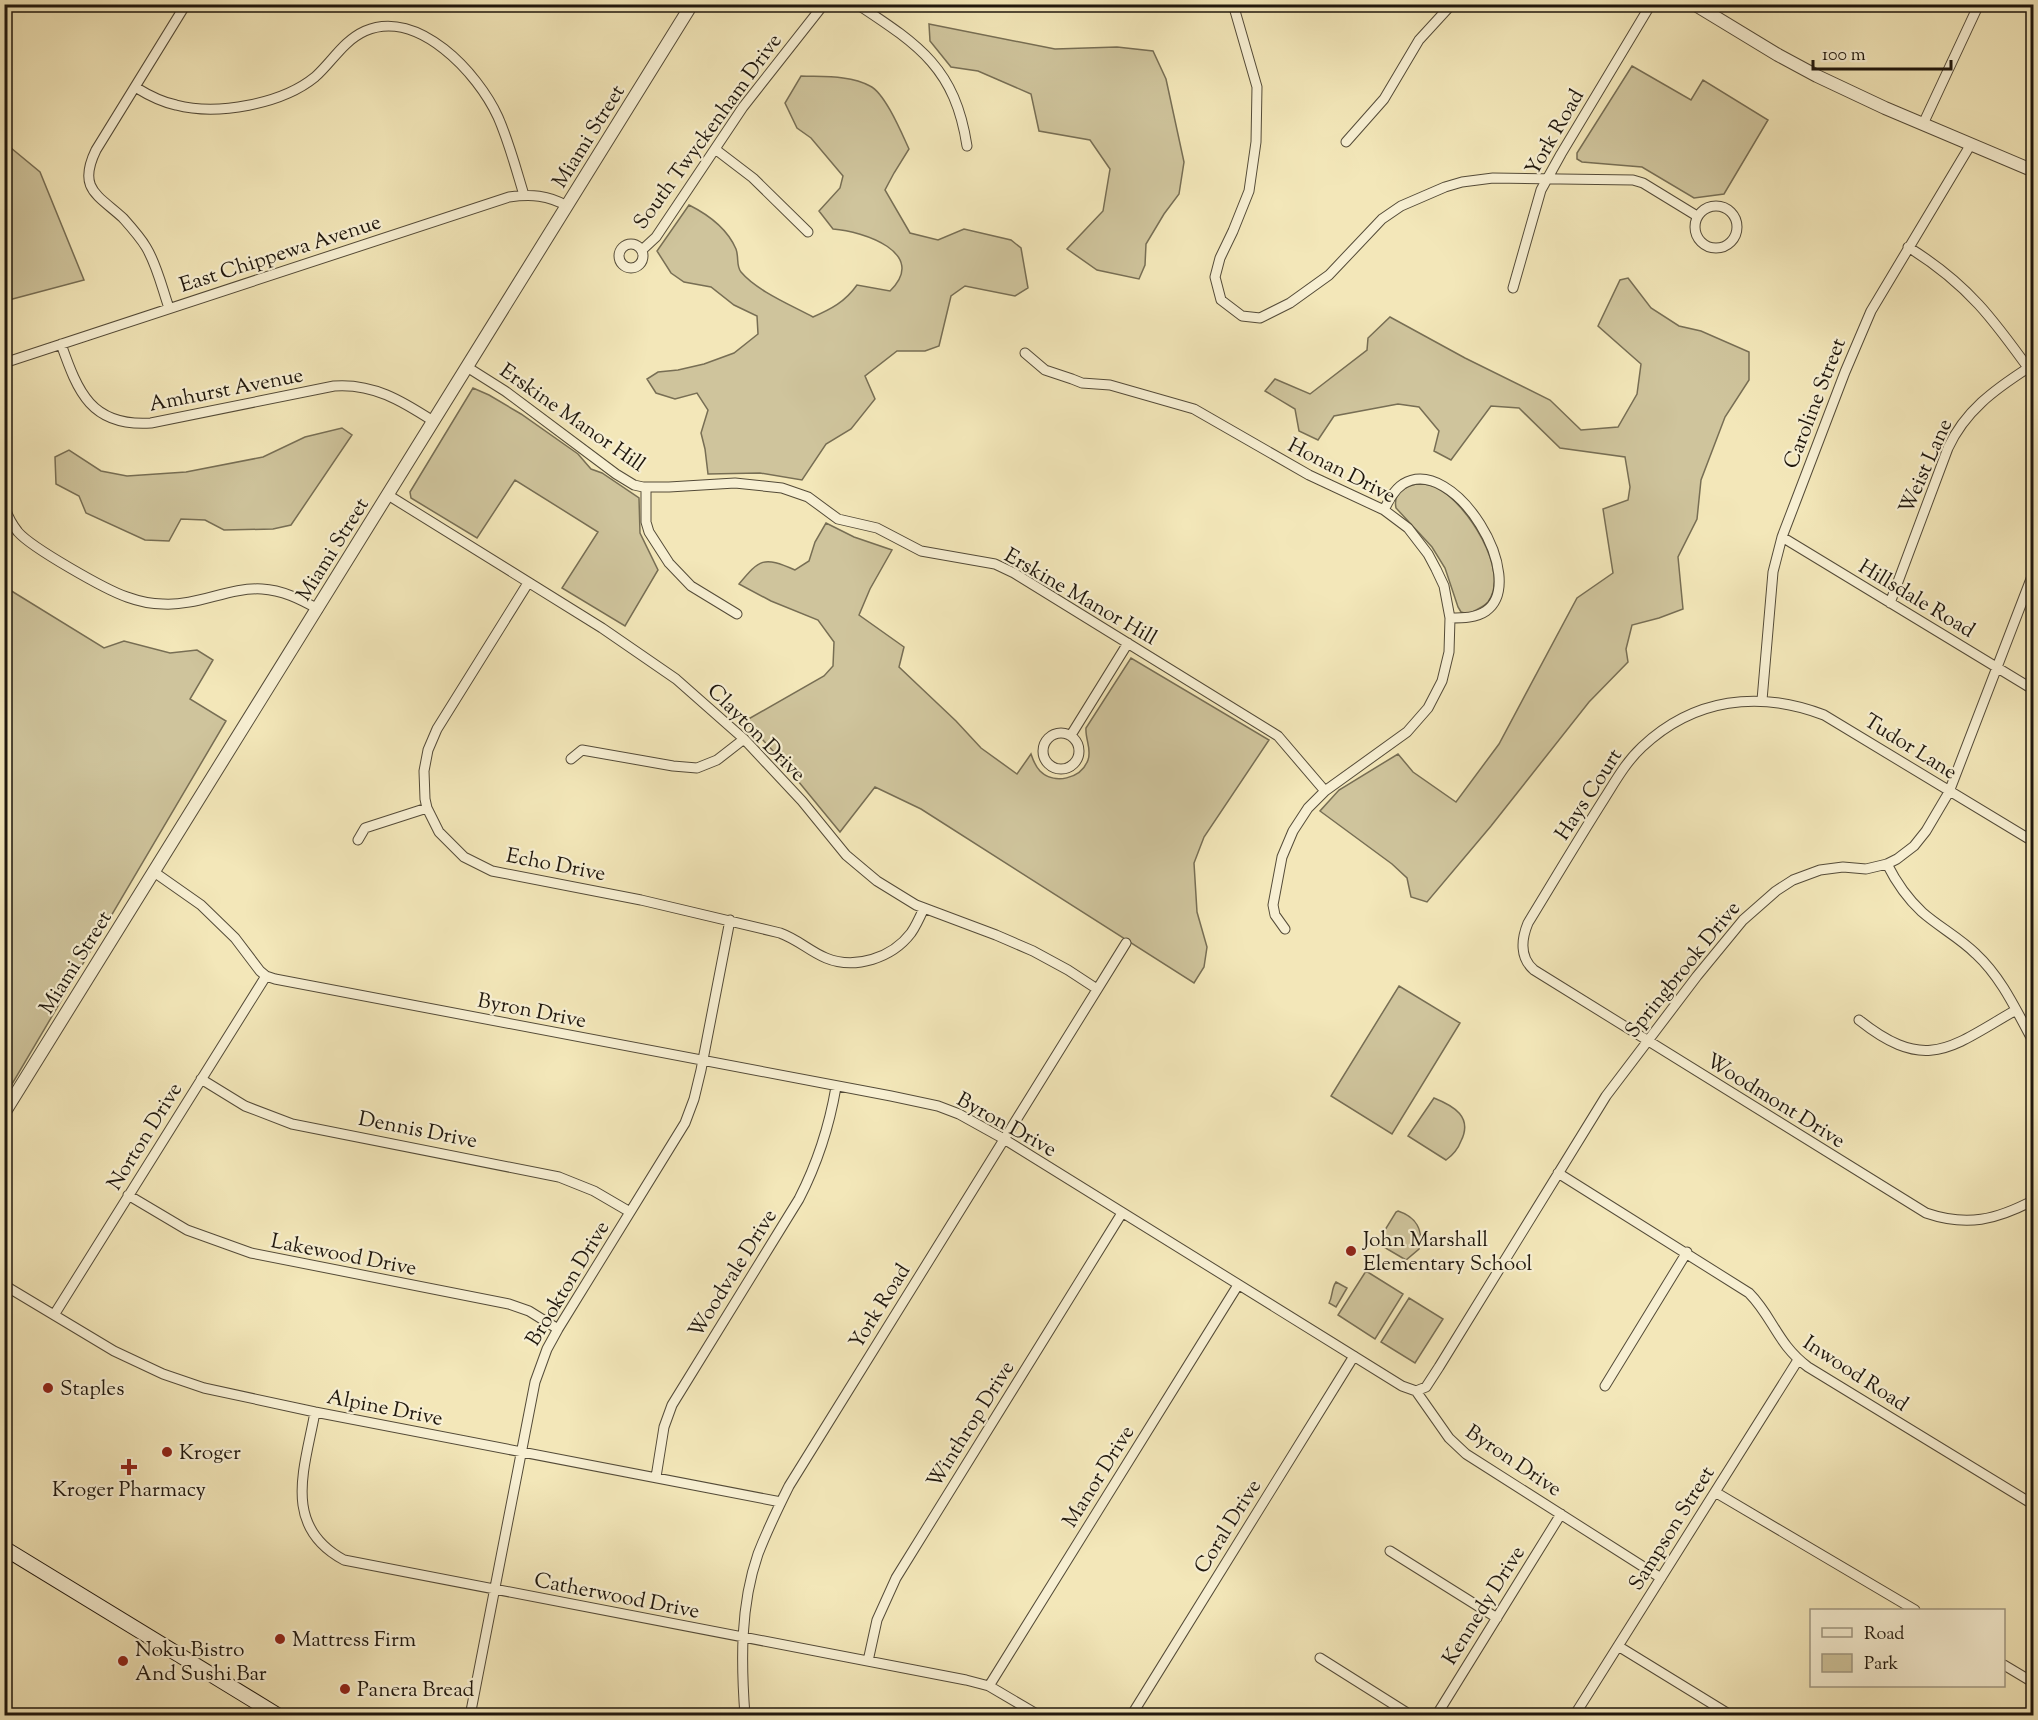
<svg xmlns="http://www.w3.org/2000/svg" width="2038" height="1720" font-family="'Sorts Mill Goudy',serif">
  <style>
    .green { fill: #cfc49c; stroke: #776e54; stroke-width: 1.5 }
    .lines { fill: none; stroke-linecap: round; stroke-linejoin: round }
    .minor-casing { stroke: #544b38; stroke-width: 11 }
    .tertiary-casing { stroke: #544b38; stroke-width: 14 }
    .secondary-casing { stroke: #1f170d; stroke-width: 16 }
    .minor { stroke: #f7efd2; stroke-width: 9 }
    .tertiary { stroke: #f7efd2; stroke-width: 12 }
    .secondary { stroke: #f7efd2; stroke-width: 14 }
    .poi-dot { fill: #8f2418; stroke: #f7efd2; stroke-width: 2 }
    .labels { text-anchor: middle; stroke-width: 4.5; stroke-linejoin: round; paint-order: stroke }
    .street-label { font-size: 21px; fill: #1f170d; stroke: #f7efd2 }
    .poi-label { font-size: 21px; fill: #1f170d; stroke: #f7efd2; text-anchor: start }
  </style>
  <rect width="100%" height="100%" fill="#f3e7b9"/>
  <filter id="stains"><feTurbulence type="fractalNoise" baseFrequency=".00333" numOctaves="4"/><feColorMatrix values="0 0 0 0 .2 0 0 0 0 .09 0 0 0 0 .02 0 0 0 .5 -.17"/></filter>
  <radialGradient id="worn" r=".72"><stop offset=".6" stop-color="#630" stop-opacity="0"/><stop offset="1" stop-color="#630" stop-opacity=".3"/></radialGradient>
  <path class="green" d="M929 24 1055 49 1117 47 1153 51 1166 79 1184 162 1179 194 1164 214 1146 244 1145 265 1139 279 1097 270 1067 249 1103 211 1110 169 1090 140 1039 131 1031 94 978 71 951 67 930 41Z
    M1632 66 1691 100 1703 80 1768 120 1724 194 1694 198 1642 167 1582 162 1577 159V153Z
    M801 76C823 77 850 75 870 86 885 93 902 134 909 149L894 173 885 190 910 233 938 240 964 229 1011 240 1021 248 1028 288 1015 296 965 286 951 296 939 346 925 351H897L865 376 875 399 851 429 826 444 802 480 760 473 708 474 705 449 701 433 708 410 697 393 675 399 656 393 647 379 658 372 678 370 704 364 734 353 758 334 757 316 734 305 711 287 684 282 671 273 657 251 689 205C709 215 727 228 736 249 739 257 736 266 741 272 757 291 791 305 813 317 831 309 845 302 857 285L890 291C929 253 863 231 833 229L819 211 840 188 843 176 811 138 797 128 785 103Z
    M5 143 40 172 84 280 5 301Z
    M1628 278 1651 308 1679 326 1701 331 1749 352V380L1725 417 1701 480 1697 519 1678 557 1683 609 1659 618 1632 625 1626 649 1628 662 1589 702 1491 826 1427 902 1411 897 1407 878 1392 864 1320 811 1339 790 1398 754 1413 772 1456 802 1499 744 1577 598 1613 573 1603 509 1628 500 1630 487 1625 457 1560 448 1519 408 1491 406 1451 460 1434 451 1439 431 1419 407 1398 404 1334 416 1318 440 1299 431 1295 409 1265 391 1275 379 1310 394 1367 350 1368 338 1390 317 1465 358 1550 400 1581 430 1618 427 1637 394 1641 364 1598 326 1620 280Z
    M473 388 489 395 521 414 578 454 591 469 602 473 639 498 640 533 658 570 625 626 562 588 598 532 515 480 477 538 411 498 410 492Z
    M342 428 352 435 291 525 273 529 224 530 205 520 181 519 169 541 145 540 86 513 79 496 56 484 55 457 69 450 101 471 127 476 186 472 263 457 305 437Z
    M1416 484C1424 484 1431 484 1438 488 1466 503 1511 571 1488 602 1484 607 1474 611 1468 614L1461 612 1458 607 1445 568 1432 547 1396 508C1393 494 1404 487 1416 484Z
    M826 523 854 537 892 550 870 589 859 615 904 647 899 667 956 721 981 748 1017 774 1031 754C1033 760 1035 766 1040 771 1054 785 1081 779 1088 760 1092 749 1085 739 1086 728L1131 658 1269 740 1204 837 1194 863 1197 912 1207 947 1204 967 1194 983 921 809 875 787 840 832 775 753 745 721 824 676 833 666 834 642 818 620 771 601 739 584C760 559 763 556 795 570L809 561 815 542Z
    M5 587 104 648 124 641 170 653 197 650 213 660 190 699 226 721 5 1096Z
    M1399 986 1460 1023 1392 1134 1331 1096Z
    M1434 1098C1454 1106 1473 1117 1461 1141 1458 1149 1453 1155 1446 1160L1408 1136Z
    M1398 1211C1416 1217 1424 1230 1419 1249L1406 1260 1377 1243 1396 1212Z
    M1366 1271 1403 1294 1375 1339 1338 1315Z
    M1336 1282 1347 1288 1336 1307 1329 1303C1333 1296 1331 1289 1336 1282Z
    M1409 1298 1443 1319 1415 1363 1381 1342Z"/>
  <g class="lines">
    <g class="minor-casing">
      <path id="minor" d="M857 4C919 45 955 68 967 146
        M1233 4 1257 87 1256 142 1249 191 1233 231 1220 258 1215 277 1221 300 1242 316 1260 318 1290 303 1329 275 1382 219 1401 206 1445 187 1462 182 1493 178 1633 180 1643 183 1697 216
        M135 87C148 95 161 102 176 105 217 116 282 104 315 77 332 62 343 41 365 31 418 8 478 73 498 117 509 142 516 169 524 195
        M1923 124 1979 4
        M1346 142 1384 99 1419 40 1452 4
        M715 149 753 178 808 232
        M1695 227a21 21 0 1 1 42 0a21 21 0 1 1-42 0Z
        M619 256a12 12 0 1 1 24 0a12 12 0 1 1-24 0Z
        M1908 247C1968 284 1994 320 2034 376
        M642 250 656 237 743 107 824 4
        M1513 288 1541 190 1561 154 1651 4
        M169 308C162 288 157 265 146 247 140 237 131 227 123 218 98 195 77 189 96 150L186 4
        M61 344C78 392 91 427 151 423L334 386C373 383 402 401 433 421
        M1025 353 1045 370 1072 379 1082 383 1110 385 1194 409 1309 475 1384 510 1408 528 1428 554 1436 569 1444 586 1450 618 1449 652 1442 681 1428 708 1407 732 1325 791 1308 808 1293 831 1282 857 1273 905 1275 915 1285 929
        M4 363 509 197C531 194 548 195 567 206
        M467 367 505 391 616 474 634 485 643 487H669L735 483 782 488 808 497 838 519 877 528 921 551 995 564 1014 573 1278 736 1325 791
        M4 465V473
        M646 487V522L649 532 669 563 691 586 737 614
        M388 495 602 628 676 679 744 739 802 801 846 855 877 881 916 905 996 935 1033 951 1068 970 1097 989
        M4 503C6 514 11 523 18 532 32 548 106 590 127 597 138 601 151 604 163 604 198 606 229 587 262 589 282 590 300 599 318 609
        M1384 510C1389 500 1394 490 1403 484 1454 453 1530 580 1486 611 1476 618 1463 618 1450 618
        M1782 537 2034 690
        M528 583 437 729 428 750 424 771 425 799 427 808 439 832 464 857 492 871 641 900 780 933C799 940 809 951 826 958 855 970 892 958 911 933 916 926 920 917 924 908
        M1890 603 1948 448C1965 411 1994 390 2028 368
        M1762 700 1773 572 1782 537 1795 503 1845 372 1871 311 1971 144
        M1043 751a18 18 0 1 1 36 0a18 18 0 1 1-36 0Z
        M1071 735 1128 643
        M571 759 582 750 673 766 697 768 717 760 744 739
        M358 840 365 828 427 808
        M2034 842 1824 715C1759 690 1694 698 1642 747 1626 762 1616 780 1604 799 1578 840 1553 882 1528 923 1521 940 1520 958 1534 970L1926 1213C1967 1227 1996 1220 2034 1200
        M1887 864C1896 882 1907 898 1922 912 1939 927 1960 938 1976 954 2002 978 2017 1012 2034 1043
        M154 872 201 905 235 938 260 971 266 976 275 979 891 1096 938 1106 959 1114 1004 1139 1402 1386 1416 1391 1449 1438 1466 1454 1661 1578
        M1859 1020C1927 1074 1951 1047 2016 1010
        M201 1079 245 1106 292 1124 559 1177 594 1191 630 1212
        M1558 1173 1749 1293C1773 1317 1777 1344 1808 1367L2034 1505
        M128 1195 187 1230 251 1253 509 1304 529 1311 558 1329
        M4 1285 114 1351 163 1374 204 1388 315 1412 781 1502
        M54 1315 266 976
        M1605 1386 1687 1252
        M1416 1391 1426 1387 1439 1367 1606 1096 1697 976 1743 920 1776 891 1793 880 1820 870 1843 867 1866 869 1887 864 1897 859 1914 846 1926 831 1949 792 2034 571
        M315 1412C305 1468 281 1526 344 1560L966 1680 989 1686 1040 1716
        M656 1477 664 1427 672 1405 799 1199C818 1162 829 1128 836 1087
        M1715 1492 1915 1610
        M1390 1551 1497 1618
        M1618 1646 1732 1716
        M1320 1658 1412 1716
        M868 1661 877 1620 896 1578 1122 1213
        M2004 1665 2034 1683
        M989 1686 1238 1285
        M470 1716 535 1382 547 1349 558 1329 685 1123 694 1099 701 1070 730 920
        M745 1716C741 1662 740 1606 758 1554 767 1531 778 1508 789 1486L1126 943
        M1131 1716 1354 1356
        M1436 1716 1561 1514
        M1574 1716 1798 1360"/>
    </g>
    <g class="tertiary-casing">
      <path id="tertiary" d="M1694 4 1778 55 1817 76 1885 108 2034 171
        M4 1113 692 4"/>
    </g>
    <g class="secondary-casing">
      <path id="secondary" d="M4 1548 279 1716"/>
    </g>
    <use href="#minor" class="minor"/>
    <use href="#tertiary" class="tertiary"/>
    <use href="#secondary" class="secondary"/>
  </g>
  <g class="poi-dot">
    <circle cx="1351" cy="1251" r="6"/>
    <circle cx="48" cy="1388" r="6"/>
    <circle cx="167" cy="1452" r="6"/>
    <path d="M126 1458h6v6h6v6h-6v6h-6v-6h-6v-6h6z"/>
    <circle cx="280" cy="1639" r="6"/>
    <circle cx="123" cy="1661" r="6"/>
    <circle cx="345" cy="1689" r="6"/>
  </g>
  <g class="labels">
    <g class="street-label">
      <text transform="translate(707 131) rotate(-54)" y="7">South Twyckenham Drive</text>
      <text transform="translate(1554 132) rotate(-60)" y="7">York Road</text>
      <text transform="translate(588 136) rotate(-58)" y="7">Miami Street</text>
      <text transform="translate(280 253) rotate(-18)" y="7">East Chippewa Avenue</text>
      <text transform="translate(226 389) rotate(-11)" y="7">Amhurst Avenue</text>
      <text transform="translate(1814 403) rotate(-69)" y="7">Caroline Street</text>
      <text transform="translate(573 417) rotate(35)" y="7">Erskine Manor Hill</text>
      <text transform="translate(1925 466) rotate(-66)" y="7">Weist Lane</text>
      <text transform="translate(1342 470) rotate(27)" y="7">Honan Drive</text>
      <text transform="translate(332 549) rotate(-58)" y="7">Miami Street</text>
      <text transform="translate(1081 596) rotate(30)" y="7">Erskine Manor Hill</text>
      <text transform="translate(1917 598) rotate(31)" y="7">Hillsdale Road</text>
      <text transform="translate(757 732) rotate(45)" y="7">Clayton Drive</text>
      <text transform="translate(1911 746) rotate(32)" y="7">Tudor Lane</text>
      <text transform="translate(1588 794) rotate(-57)" y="7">Hays Court</text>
      <text transform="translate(556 864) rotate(11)" y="7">Echo Drive</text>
      <text transform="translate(75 962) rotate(-58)" y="7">Miami Street</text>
      <text transform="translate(1682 969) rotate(-51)" y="7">Springbrook Drive</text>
      <text transform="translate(532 1010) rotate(11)" y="7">Byron Drive</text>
      <text transform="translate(1776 1100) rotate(32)" y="7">Woodmont Drive</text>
      <text transform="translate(1007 1124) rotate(29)" y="7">Byron Drive</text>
      <text transform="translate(418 1129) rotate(11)" y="7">Dennis Drive</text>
      <text transform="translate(144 1136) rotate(-58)" y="7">Norton Drive</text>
      <text transform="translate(344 1254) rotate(11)" y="7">Lakewood Drive</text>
      <text transform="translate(732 1273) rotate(-58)" y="7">Woodvale Drive</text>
      <text transform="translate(567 1283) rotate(-59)" y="7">Brookton Drive</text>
      <text transform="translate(879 1306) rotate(-58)" y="7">York Road</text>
      <text transform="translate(1856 1373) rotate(33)" y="7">Inwood Road</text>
      <text transform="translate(385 1407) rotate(11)" y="7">Alpine Drive</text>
      <text transform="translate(970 1424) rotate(-58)" y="7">Winthrop Drive</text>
      <text transform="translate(1514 1460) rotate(34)" y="7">Byron Drive</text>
      <text transform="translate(1098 1476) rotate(-58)" y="7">Manor Drive</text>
      <text transform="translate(1227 1526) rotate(-58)" y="7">Coral Drive</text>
      <text transform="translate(1671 1528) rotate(-58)" y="7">Sampson Street</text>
      <text transform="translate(617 1595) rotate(11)" y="7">Catherwood Drive</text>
      <text transform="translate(1483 1605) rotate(-58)" y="7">Kennedy Drive</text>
    </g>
    <g class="poi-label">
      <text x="1363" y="1246">John Marshall<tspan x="1363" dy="24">Elementary School</tspan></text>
      <text x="60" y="1395">Staples</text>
      <text x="179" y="1459">Kroger</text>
      <text x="129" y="1496" text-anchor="middle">Kroger Pharmacy</text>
      <text x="292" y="1646">Mattress Firm</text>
      <text x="135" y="1656">Noku Bistro<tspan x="135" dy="24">And Sushi Bar</tspan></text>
      <text x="357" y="1696">Panera Bread</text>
    </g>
  </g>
  <rect width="2038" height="1720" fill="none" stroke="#f3e7b9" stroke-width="24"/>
  <rect x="6" y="6" width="2026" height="1708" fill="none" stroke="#1f170d" stroke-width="3"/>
  <rect x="12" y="12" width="2014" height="1696" fill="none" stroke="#1f170d" stroke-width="1.5"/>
  <rect x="1810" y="1609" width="195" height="78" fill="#f7efd2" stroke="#a19983" stroke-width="1.5"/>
  <rect x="1822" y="1628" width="30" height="9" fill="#f7efd2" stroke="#a19983" stroke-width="1.5"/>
  <text x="1864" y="1639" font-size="18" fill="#1f170d">Road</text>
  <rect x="1822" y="1654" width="30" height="18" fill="#cfc49c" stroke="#a19983" stroke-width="1.5"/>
  <text x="1864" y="1669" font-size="18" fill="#1f170d">Park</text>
  <path d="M1813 60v9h138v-9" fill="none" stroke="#1f170d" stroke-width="3"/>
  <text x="1822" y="60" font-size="18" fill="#1f170d" stroke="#f7efd2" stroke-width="4.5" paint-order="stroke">100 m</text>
  <rect width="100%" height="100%" filter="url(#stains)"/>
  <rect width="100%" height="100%" fill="url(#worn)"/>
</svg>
